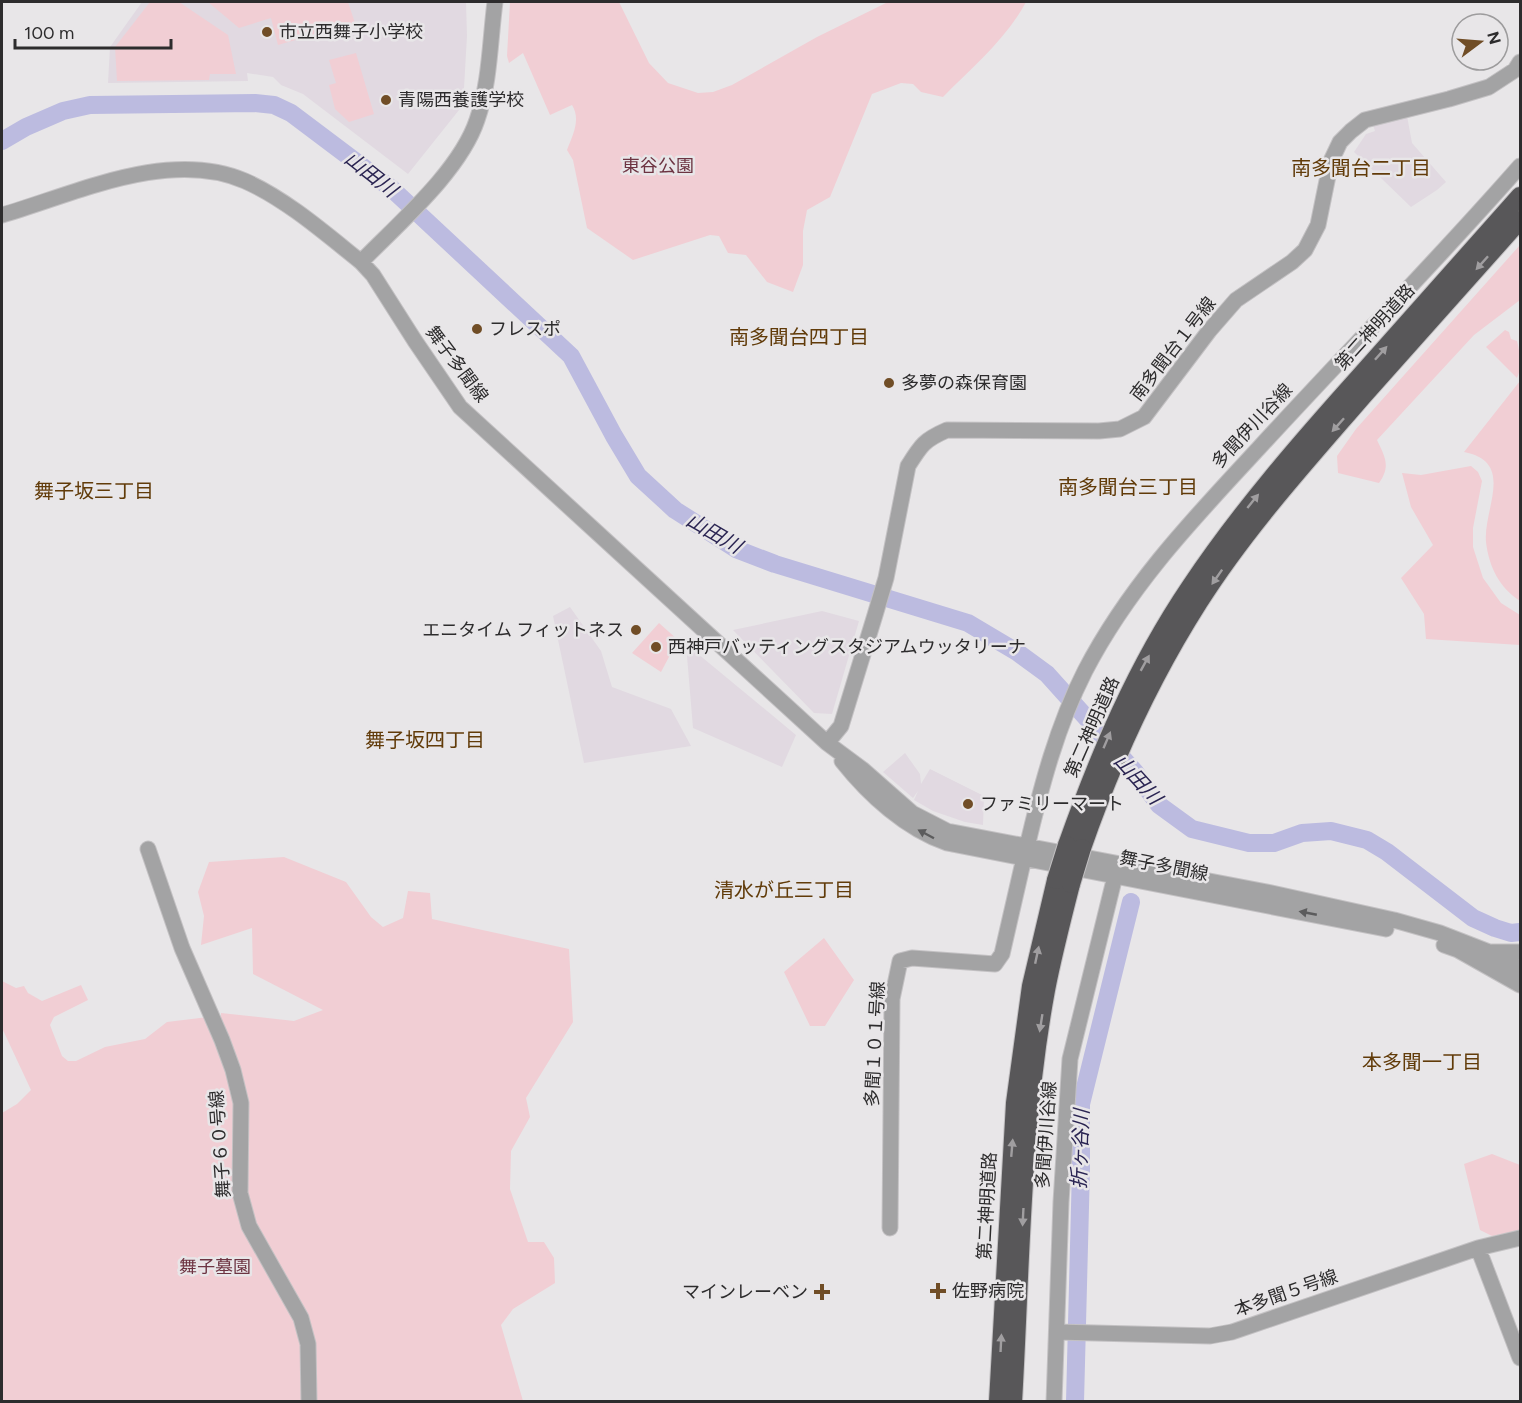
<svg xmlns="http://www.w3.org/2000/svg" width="1522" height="1403" font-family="Figtree,'Noto Sans JP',sans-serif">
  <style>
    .built { fill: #e1d9e1 }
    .green { fill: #f1ced4 }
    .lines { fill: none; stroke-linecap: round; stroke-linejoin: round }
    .river { stroke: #bcbbe0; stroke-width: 18 }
    .tertiary-casing { stroke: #c3c1c3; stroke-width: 17 }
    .motorway-casing { stroke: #c3c1c3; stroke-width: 20 }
    .tertiary { stroke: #a3a3a4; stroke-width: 15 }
    .motorway { stroke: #585759; stroke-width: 18 }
    .motorway-bridge-casing { stroke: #c3c1c3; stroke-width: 20; stroke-linecap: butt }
    .motorway-bridge { stroke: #585759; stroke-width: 18 }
    .oneway { fill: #a09ea0 }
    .oneway2 { fill: #5c5c5d }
    .poi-dot { fill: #704d26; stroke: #e8e6e8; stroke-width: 2 }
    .labels { text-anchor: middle; stroke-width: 5; stroke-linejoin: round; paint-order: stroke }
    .poi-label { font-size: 18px; fill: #2d2c2d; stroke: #e8e6e8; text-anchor: start }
    .park-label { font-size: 18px; fill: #6d3442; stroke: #e8e6e8 }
    .street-label { font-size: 18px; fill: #2d2c2d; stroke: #e8e6e8 }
    .neighbourhood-label { font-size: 20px; fill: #613b09; stroke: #e8e6e8 }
    .water-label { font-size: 20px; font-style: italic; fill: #2a2452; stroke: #e8e6e8 }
  </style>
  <rect width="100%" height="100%" fill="#e8e6e8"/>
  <path class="built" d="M142 2H466L467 36 463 105 408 174 303 94 281 85 273 77 247 73 248 81 108 83 110 47Z
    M1407 116 1412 143 1446 182 1437 190 1411 207 1354 152 1366 134 1375 131 1373 125Z
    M570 607 601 651 612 687 671 709 691 746 584 763 553 616Z
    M822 611 859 621 832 714 814 713 733 630Z
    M686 644 796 735 782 767 693 728Z
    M905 753 920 774 921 784 930 769 984 796 983 825 965 822 933 811 914 800 918 791 913 798 883 772Z"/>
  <path class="green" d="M150 2H179L228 35 236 74H210L209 80 117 81 115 47Z
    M208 2H348L355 23 278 45 271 18 239 28Z
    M510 2H619L649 63 668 83 698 93 713 92 732 85 817 37 888 2H1026C1008 37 971 69 943 97L921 92 913 84 901 83 872 94 830 197 807 210 803 231V265L793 292 767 282 746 255 728 253 719 236 710 235 633 260 587 228 573 160 567 150C573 135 581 119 572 105L550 115 523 53 509 63 507 56Z
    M356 53 374 114 349 122 335 109 329 85 336 83 329 60Z
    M1520 245V300L1474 335 1377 440C1385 457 1391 466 1379 483L1338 473 1337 456 1356 429Z
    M1505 330 1509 332 1511 339 1517 341C1520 352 1522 368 1517 378L1486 347Z
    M1520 381V601C1499 587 1489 567 1486 542 1483 509 1516 462 1464 452Z
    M1471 466 1478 472 1482 481 1473 528V547L1483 578 1501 603 1520 615V645L1426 639 1424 614 1401 578 1433 545 1411 507 1402 473 1421 475Z
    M659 623 678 640 661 672 632 653Z
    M284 857 346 882 371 917 383 927 403 918 408 891 430 893 432 919 569 949 573 1022 526 1098 530 1117 511 1151 510 1189 528 1242H544L554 1258 555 1283 513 1309 501 1325 523 1401H2V1113L17 1104 31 1090 2 1028V981L16 988 24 986 28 993 42 1001 81 985 88 1000 54 1017 50 1025 62 1056 68 1061H76L105 1047 145 1039 167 1022 208 1017 221 1030V1013L294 1021 323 1010 253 974 252 928 201 945 204 916 198 892 209 862Z
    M824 938 854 980 825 1026H810L784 972Z
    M1492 1154 1520 1165V1231L1492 1236 1480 1230 1464 1164Z"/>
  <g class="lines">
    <path class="river" d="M2 141 26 127 63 111 90 105 255 103 274 105 291 113 392 189 571 356 614 436 638 476 675 510 736 549 775 564 968 623 1017 652 1047 674 1135 772 1159 805 1192 829 1249 843H1274L1302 833 1331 831 1367 840 1387 852 1473 918 1495 928 1511 933 1520 932
      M1075 1402 1081 1168V1104L1131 902"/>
    <g class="tertiary-casing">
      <path id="tertiary" d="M2 215C75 194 169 148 245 181 286 199 326 234 361 262L373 275 415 341 460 407 827 743 862 769 912 813 947 831 1267 892 1394 920 1440 933 1489 952 1520 969
        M361 262C399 223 460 171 477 120 490 83 490 40 495 2
        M827 743 841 726 875 615 886 578 908 466C921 445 924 440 947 430L1099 431 1120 429 1144 417 1209 331 1236 300 1292 262 1305 250 1318 225 1331 161 1340 142 1351 131 1365 120 1449 99 1489 87 1515 70 1520 62
        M842 761C869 795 906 829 947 843L1386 929
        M1027 847C1041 787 1057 726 1085 671 1129 586 1193 519 1258 449 1345 354 1435 263 1520 166
        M148 849 182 948 222 1040 233 1070 241 1103 240 1193 249 1226 301 1318 308 1344 309 1402
        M1444 945 1458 950 1520 985
        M1492 952H1520
        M890 1228 892 999 900 961 912 958 995 964 1002 954 1024 858
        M1478 1248 1520 1358
        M1057 1332 1210 1336 1232 1332 1478 1248 1520 1238
        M1054 1402 1061 1202 1070 1059 1117 868"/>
    </g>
    <g class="motorway-casing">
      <path id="motorway" d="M1067 845C1099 755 1136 667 1190 587 1240 512 1300 443 1361 375 1414 316 1467 256 1520 196
        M1082 848C1112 762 1150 679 1199 602 1246 528 1306 462 1363 396 1416 337 1468 278 1520 220
        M998 1402 1015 1103 1031 986 1056 880
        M1013 1402C1021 1265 1021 1125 1046 990 1053 954 1062 919 1071 884"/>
    </g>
    <use href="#tertiary" class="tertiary"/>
    <use href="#motorway" class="motorway"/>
    <g class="motorway-bridge-casing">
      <path id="motorway-bridge" d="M1056 880 1067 845
        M1071 884 1082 848"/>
    </g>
    <use href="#motorway-bridge" class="motorway-bridge"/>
  </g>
  <defs><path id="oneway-solid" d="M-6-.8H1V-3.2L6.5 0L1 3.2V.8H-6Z" transform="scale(1.5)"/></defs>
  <g class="oneway">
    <use href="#oneway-solid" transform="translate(1482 263) rotate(132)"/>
    <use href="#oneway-solid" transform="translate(1381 353) rotate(-48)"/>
    <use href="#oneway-solid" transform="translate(1338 425) rotate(132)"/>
    <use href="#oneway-solid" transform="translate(1253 501) rotate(-51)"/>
    <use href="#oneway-solid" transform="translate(1217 577) rotate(125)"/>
    <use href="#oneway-solid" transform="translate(1145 663) rotate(-61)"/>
    <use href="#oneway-solid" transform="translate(1107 740) rotate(-67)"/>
    <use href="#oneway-solid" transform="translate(1037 955) rotate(-78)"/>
    <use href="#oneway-solid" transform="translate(1041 1023) rotate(99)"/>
    <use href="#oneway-solid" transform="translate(1012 1148) rotate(-85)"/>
    <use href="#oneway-solid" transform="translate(1023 1217) rotate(93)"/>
    <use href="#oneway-solid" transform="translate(1001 1343) rotate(-87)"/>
  </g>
  <g class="oneway2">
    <use href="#oneway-solid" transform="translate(926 834) rotate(-152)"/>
    <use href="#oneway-solid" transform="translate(1308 913) rotate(-169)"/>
  </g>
  <g class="poi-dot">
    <circle cx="267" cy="32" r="6"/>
    <circle cx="386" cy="100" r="6"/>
    <circle cx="477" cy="329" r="6"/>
    <circle cx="889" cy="383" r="6"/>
    <circle cx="636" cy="630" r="6"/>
    <circle cx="656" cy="647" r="6"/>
    <circle cx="968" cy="804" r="6"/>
    <path d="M935 1282h6v6h6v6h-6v6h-6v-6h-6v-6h6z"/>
    <path d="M819 1283h6v6h6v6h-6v6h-6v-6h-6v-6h6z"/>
  </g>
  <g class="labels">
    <g class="poi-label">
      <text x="279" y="38">市立西舞子小学校</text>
      <text x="398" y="106">青陽西養護学校</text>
      <text x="489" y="335">フレスポ</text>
      <text x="901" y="389">多夢の森保育園</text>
      <text x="624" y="636" text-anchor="end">エニタイム フィットネス</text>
      <text x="668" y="653">西神戸バッティングスタジアムウッタリーナ</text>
      <text x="980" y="810">ファミリーマート</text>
      <text x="952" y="1297">佐野病院</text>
      <text x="808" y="1298" text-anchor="end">マインレーベン</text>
    </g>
    <g class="park-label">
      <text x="658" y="172">東谷公園</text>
      <text x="215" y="1273">舞子墓園</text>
    </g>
    <g class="street-label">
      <text transform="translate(1375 327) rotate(-48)" y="6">第二神明道路</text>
      <text transform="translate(1173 349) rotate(-52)" y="6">南多聞台１号線</text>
      <text transform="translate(457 364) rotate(53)" y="6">舞子多聞線</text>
      <text transform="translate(1252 426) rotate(-47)" y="6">多聞伊川谷線</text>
      <text transform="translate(1092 727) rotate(-66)" y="6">第二神明道路</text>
      <text transform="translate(1164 866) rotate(11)" y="6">舞子多聞線</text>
      <text transform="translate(875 1044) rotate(-87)" y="6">多聞１０１号線</text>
      <text transform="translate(1046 1135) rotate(-86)" y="6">多聞伊川谷線</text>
      <text transform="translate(220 1144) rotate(-94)" y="6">舞子６０号線</text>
      <text transform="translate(987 1206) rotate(-87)" y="6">第二神明道路</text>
      <text transform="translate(1286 1293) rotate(-19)" y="6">本多聞５号線</text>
    </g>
    <g class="neighbourhood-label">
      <text x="1361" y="175">南多聞台二丁目</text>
      <text x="799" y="344">南多聞台四丁目</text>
      <text x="1128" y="494">南多聞台三丁目</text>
      <text x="94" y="498">舞子坂三丁目</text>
      <text x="425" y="747">舞子坂四丁目</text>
      <text x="784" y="897">清水が丘三丁目</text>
      <text x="1422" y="1069">本多聞一丁目</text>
    </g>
    <g class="water-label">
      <text transform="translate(371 174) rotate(38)" y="7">山田川</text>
      <text transform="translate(714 533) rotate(30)" y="7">山田川</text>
      <text transform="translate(1138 779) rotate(48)" y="7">山田川</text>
      <text transform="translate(1080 1149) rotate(-88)" y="7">折ヶ谷川</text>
    </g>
  </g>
  <rect width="1522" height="1403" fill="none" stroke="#2d2c2d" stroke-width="6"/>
  <g transform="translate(1480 42) rotate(74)"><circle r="28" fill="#e8e6e8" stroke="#9d9c9d" stroke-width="1.5"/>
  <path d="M0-4.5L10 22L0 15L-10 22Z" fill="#704d26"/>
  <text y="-9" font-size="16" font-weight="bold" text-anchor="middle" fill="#2d2c2d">N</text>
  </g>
  <path d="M15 39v9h156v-9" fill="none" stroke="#2d2c2d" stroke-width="3"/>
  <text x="24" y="39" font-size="18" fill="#2d2c2d" stroke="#e8e6e8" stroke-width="4.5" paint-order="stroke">100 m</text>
</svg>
